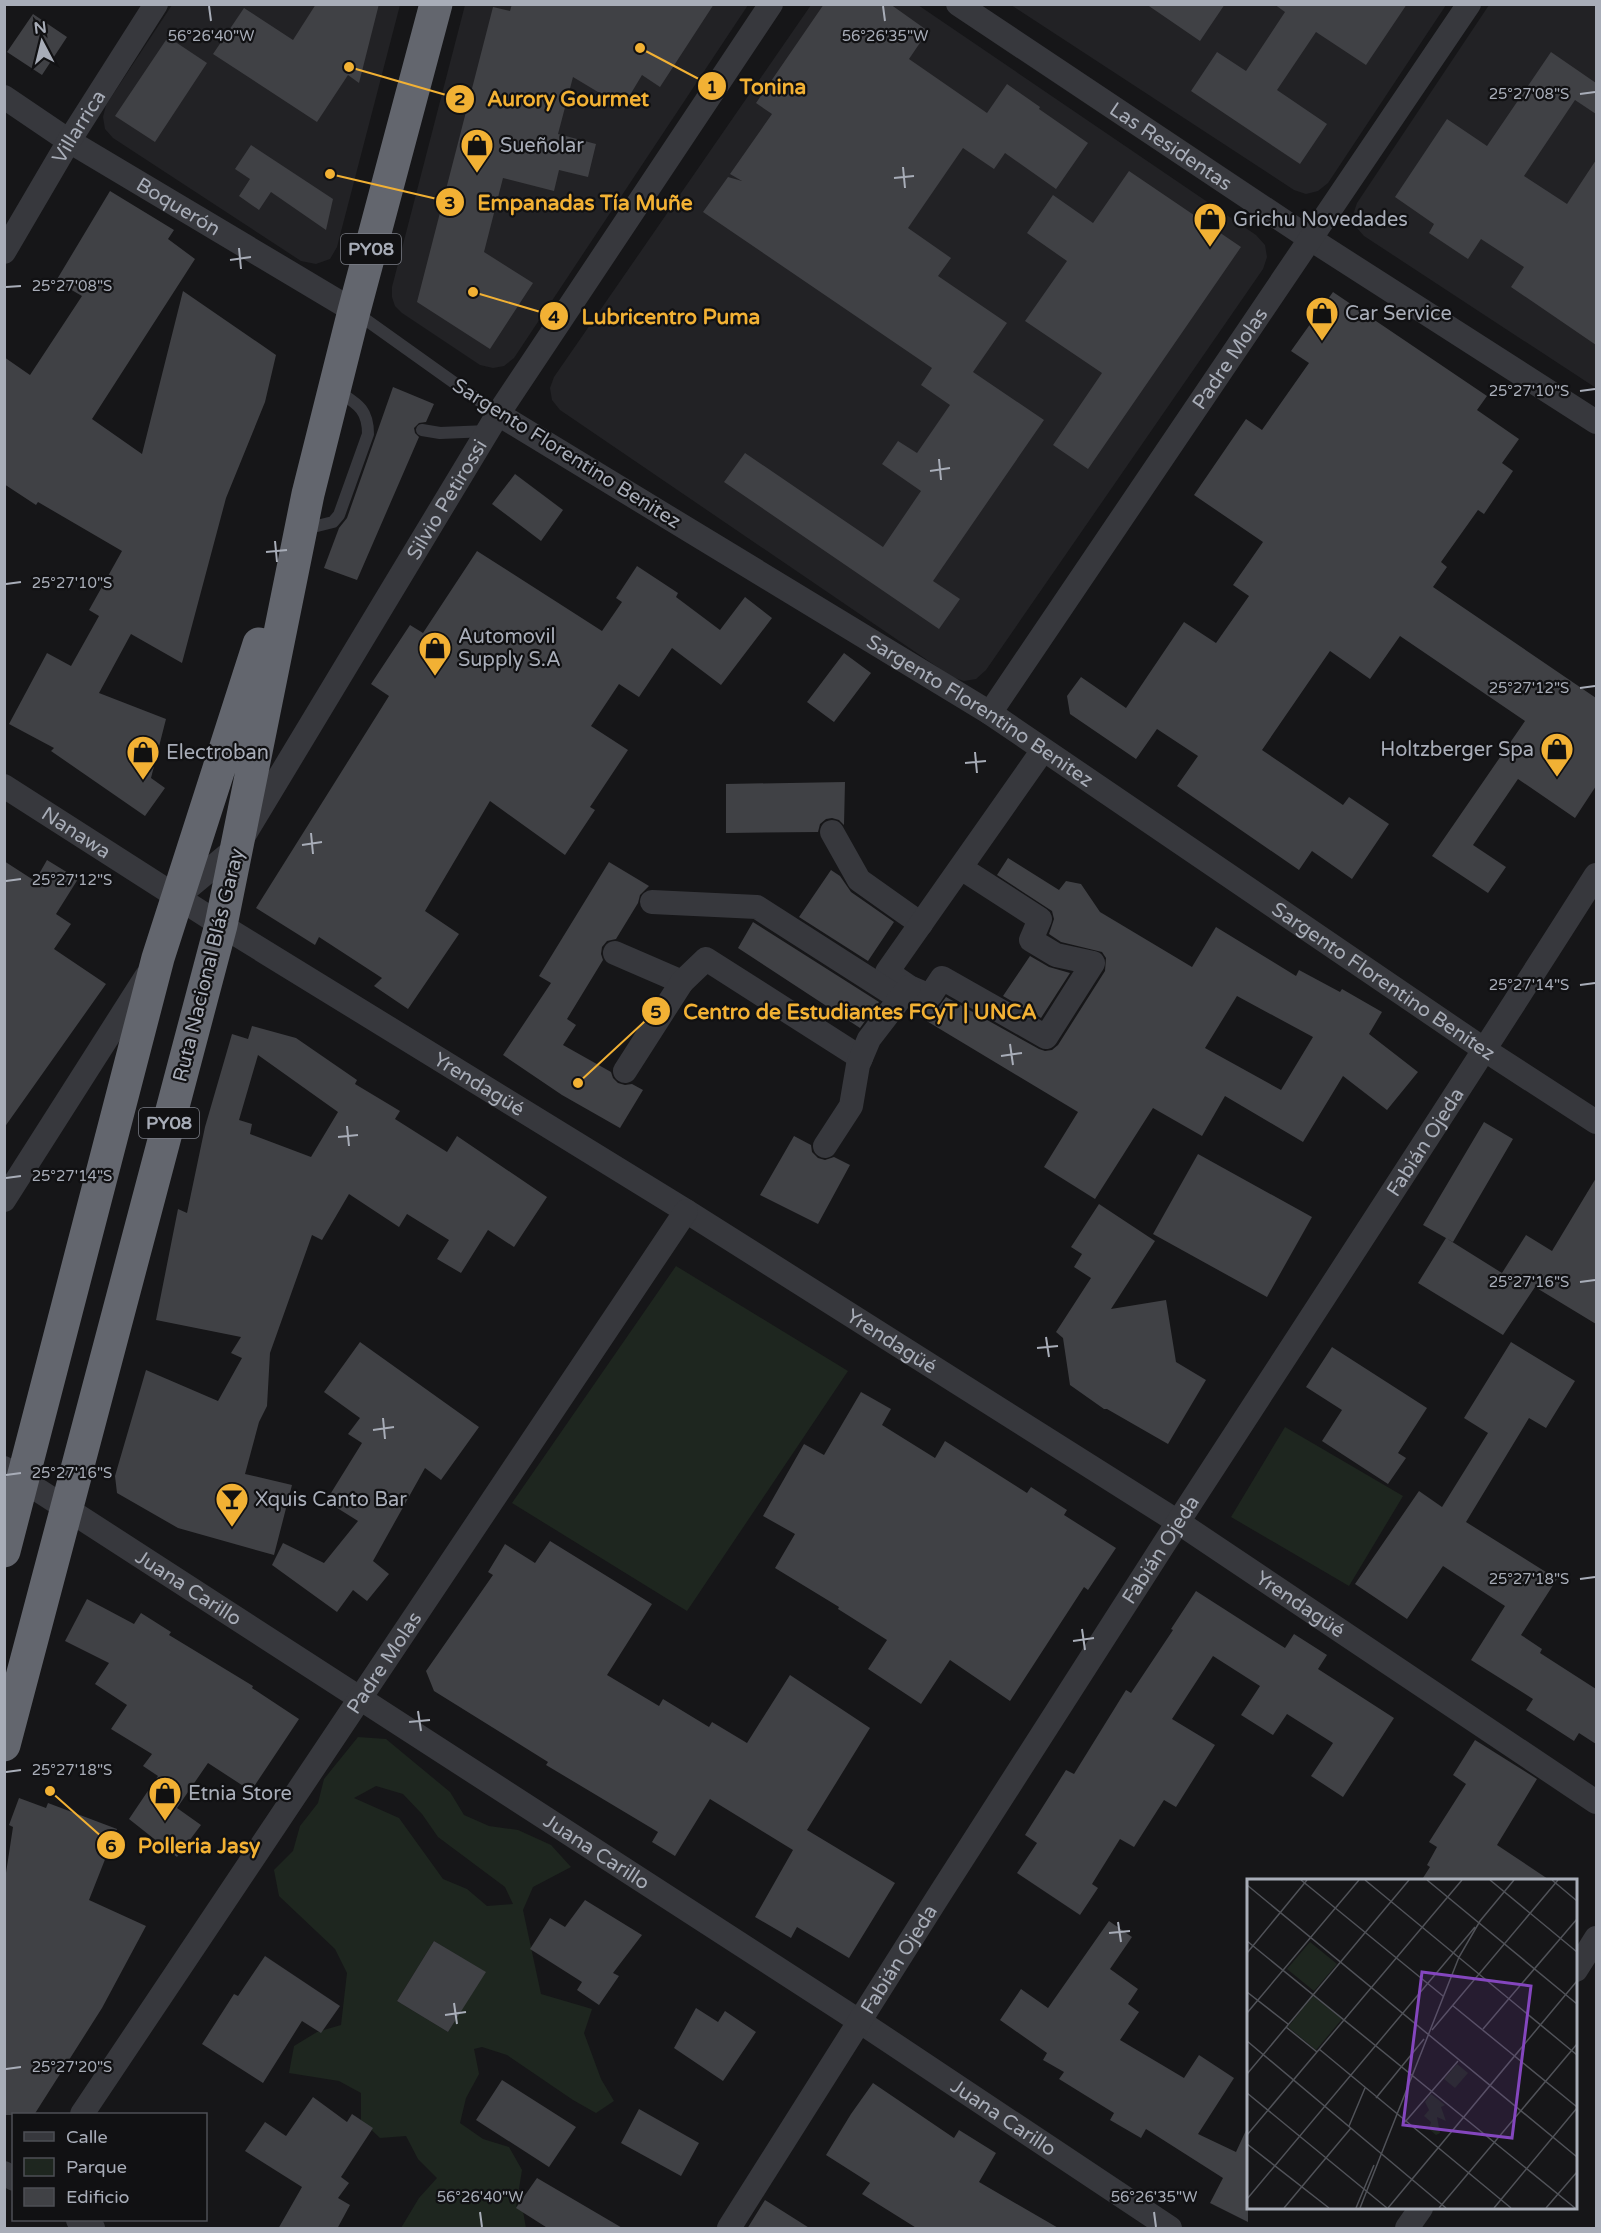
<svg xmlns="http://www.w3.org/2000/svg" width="1601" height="2233" font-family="'Varela Round',sans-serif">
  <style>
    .built { fill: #222225 }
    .green { fill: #1e261f; fill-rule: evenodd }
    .building { fill: #404145; fill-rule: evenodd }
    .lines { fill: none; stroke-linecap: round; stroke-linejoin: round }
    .lane { stroke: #37383d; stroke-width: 12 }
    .street { stroke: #37383d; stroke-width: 24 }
    .highway { stroke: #63666e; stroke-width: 33 }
    .ticks { fill: none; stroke: #a8adb8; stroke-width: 2 }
    .labels { text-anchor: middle; stroke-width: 4.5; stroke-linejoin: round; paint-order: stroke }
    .shield { fill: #111113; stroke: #7b7e86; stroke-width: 1.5 }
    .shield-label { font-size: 18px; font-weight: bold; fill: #a8adb8 }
    .street-label { font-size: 20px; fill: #a8adb8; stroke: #111113 }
    .poi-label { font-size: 20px; fill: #a8adb8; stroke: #111113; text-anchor: start }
    .inset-road { fill: none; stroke: #505258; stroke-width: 1.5 }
    .view { fill: #8446be; fill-opacity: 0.15; stroke: #8446be; stroke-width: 3 }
    .inset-edge { fill: none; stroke: #a8adb8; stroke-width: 3 }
    .ticks-label { font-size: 15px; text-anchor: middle; fill: #a8adb8; stroke: #111113; stroke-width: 4.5; stroke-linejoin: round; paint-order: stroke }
    .leader { fill: none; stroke: #f2b134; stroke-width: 2 }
    .callout-dot { fill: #f2b134; stroke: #111113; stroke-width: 2 }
    .mark-label { font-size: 18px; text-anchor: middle; font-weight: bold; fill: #111 }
    .callout-label { font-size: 21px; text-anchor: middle; font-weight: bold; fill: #f2b134; stroke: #111113; stroke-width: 4.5; stroke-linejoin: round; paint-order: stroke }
  </style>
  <rect width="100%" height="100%" fill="#161618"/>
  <path class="built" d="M172 5H400L337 247 330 259 316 264 301 261 113 138 105 129 103 117 106 105Z
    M465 5H748L514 358 504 366 493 368 480 365 402 313 395 306 392 297V287Z
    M811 5H918L1256 235 1265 245 1267 257 1263 269 986 670 976 679 964 681 952 677 560 410 552 400 550 388 554 377Z
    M1011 5H1446L1328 183 1318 191 1306 194 1294 190Z
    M1489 5H1596V388L1364 236 1356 227 1353 215 1357 203Z"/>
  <path class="green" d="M676 1266 848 1371 687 1611 512 1503Z
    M1285 1427 1403 1496 1349 1586 1231 1517Z
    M358 1737 386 1739 450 1792 464 1815 489 1826 518 1830 551 1845 571 1867 533 1887 523 1910 541 1994 592 2009 584 2033 601 2079 614 2101 596 2113 573 2100 507 2055 482 2047 474 2049 479 2074 466 2098 460 2123 483 2139 509 2147 522 2170 516 2207 521 2200 526 2228H401L419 2198 437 2178 418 2159 406 2136 380 2138 361 2120V2093L339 2081 289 2073 294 2046 317 2032 341 2025 347 1973 335 1949 279 1896 274 1870 293 1851 300 1826 318 1803 324 1779ZM376 1786 403 1794 422 1814 438 1837 505 1887 513 1904 487 1906 467 1889 443 1879 399 1818 354 1798ZM434 1941 485 1972 448 2032 397 2001Z"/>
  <path class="building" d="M316 4H379L359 83 348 75 317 122 213 54 244 8 293 40Z
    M512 4H714L660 87 642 75 624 105 609 96 608 98 573 77 558 134 596 144 588 177 559 170 554 191 503 178 484 252 533 283 490 349 417 302 493 7 510 11Z
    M824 4H890L928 31 909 59 987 113 1007 84 1040 107 1039 109 1088 143 1056 189 1005 153 994 169 963 148 908 228 951 258 938 276 1007 323 973 372 1044 420 933 581 960 599 939 629 724 482 745 453 883 547 921 491 882 464 898 441 917 453 950 405 921 385 932 368 703 212 728 177 742 181 730 174 772 114 756 103Z
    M1146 4H1225L1200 41Z
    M1274 4H1407L1366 65 1316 32 1277 90 1327 124 1300 164 1191 91 1217 52 1246 71 1285 12Z
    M33 14 67 37 42 75 7 52Z
    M168 37 207 63 155 142 115 116Z
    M1551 52 1596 83V114L1575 100 1524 176 1567 204 1596 160V345L1511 287 1524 267 1481 239 1468 259 1429 233 1434 224 1395 197 1447 119 1487 146Z
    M251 145 333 199 326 230 271 192 259 210 239 196 250 179 235 169Z
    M1129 171 1241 247 1088 469 1053 445 1102 373 1025 321 1067 261 1027 233 1053 195 1093 223Z
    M110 191 174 230 168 239 195 259 92 419 142 454 183 291 276 355 265 402 226 498 182 663 131 634 99 693 166 719 151 778 165 788 145 816 51 751 54 748 9 724 47 653 71 666 99 616 89 610 122 551 38 502 36 505 4 484V357L30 375 82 296 56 281Z
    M1333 292 1487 396 1477 410 1519 439 1502 463 1513 471 1484 514 1478 510 1441 562 1447 567 1433 587 1596 698V786L1575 818 1518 779 1473 845 1506 867 1488 893 1432 856 1525 721 1400 636 1370 679 1330 651 1262 750 1343 805 1349 797 1389 824 1352 879 1312 851 1299 870 1177 786 1198 756 1157 729 1136 759 1070 714 1067 696 1081 677 1126 708 1184 622 1216 643 1249 596 1233 585 1263 542 1194 495 1246 419 1262 430 1309 363 1291 351Z
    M393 387 434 404 426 422 419 423 414 428 415 433 419 437 357 580 324 568 339 528 347 518Z
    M515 474 563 510 541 541 492 504Z
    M477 551 602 631 622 602 616 598 637 566 678 593 676 597 720 630 745 597 772 618 721 685 672 648 639 697 619 684 591 726 628 750 590 807 595 810 565 855 490 801 425 911 459 934 408 1009 374 986 382 978 319 937 315 945 256 908 389 696 371 684 410 625 423 633Z
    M844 653 871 673 834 722 807 702Z
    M845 782 844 825 839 820 832 818 826 819 820 824 818 832 726 833V784Z
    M1008 858 1059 890 1066 881 1081 884 1100 912 1192 967 1216 927 1296 976 1299 970 1340 992 1342 989 1382 1012 1369 1034 1418 1072 1387 1110 1343 1076 1303 1142 1225 1096 1202 1136 1153 1108 1095 1199 1044 1167 1078 1112 920 1017 925 1009 938 1008 946 997 1039 1049 1045 1051 1052 1050 1058 1045 1105 971 1106 958 1102 952 1061 942 1049 934 1054 919 1052 911 997 875ZM1237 996 1313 1037 1281 1090 1205 1048Z
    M47 860 78 879 56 914 71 924 54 949 106 984 4 1128V861L35 881Z
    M609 862 649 886 640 895 638 903 616 939 607 941 602 947 601 954 603 960 567 1019 576 1025 563 1045 611 1072 613 1078 618 1083 625 1085 632 1084 643 1090 620 1128 562 1095 503 1055 551 983 539 976Z
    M831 870 840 876 851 892 894 922 868 961 799 917Z
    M753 922 879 1002 860 1028 738 948Z
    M1030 956 1049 967 1070 973 1041 1018 1003 996Z
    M252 1026 296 1038 357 1080 355 1084 400 1111 395 1119 447 1152 457 1136 547 1197 514 1247 488 1230 461 1273 437 1259 449 1240 407 1214 399 1227 349 1194 322 1240 312 1235 270 1353 267 1406 259 1422 245 1474 292 1485 274 1555 178 1528 117 1493 115 1476 146 1370 218 1401 242 1358 231 1353 241 1337 156 1320 178 1209 187 1213 205 1127 232 1034 248 1039ZM258 1055 338 1112 311 1157 250 1134 252 1124 239 1120Z
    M1484 1122 1513 1139 1453 1242 1423 1225Z
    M794 1136 811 1145 812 1152 818 1158 825 1160 834 1157 850 1165 818 1224 760 1195Z
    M1198 1154 1312 1217 1267 1297 1153 1234Z
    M1596 1178V1324L1535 1287 1503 1335 1418 1283 1446 1238 1502 1273 1526 1235 1552 1251Z
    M1099 1204 1155 1241 1111 1309 1166 1300 1176 1362 1206 1380 1168 1444 1107 1409H1104L1070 1385 1063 1338 1056 1332 1091 1278 1074 1267 1082 1254 1071 1247Z
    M360 1342 479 1427 441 1480 425 1468 373 1561 389 1574 367 1601 353 1590 337 1612 272 1565 283 1543 324 1563 358 1521 326 1501 362 1443 348 1434 360 1418 324 1392Z
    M1511 1342 1575 1381 1546 1428 1529 1418 1466 1522 1557 1579 1521 1635 1542 1649 1540 1653 1596 1689V1744L1579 1733 1574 1741 1526 1710 1533 1699 1471 1660 1505 1606 1443 1566 1407 1619 1355 1584 1419 1491 1442 1507 1488 1433 1464 1418Z
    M1332 1347 1427 1408 1398 1453 1406 1458 1388 1484 1322 1441 1342 1410 1306 1387Z
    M861 1392 891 1409 882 1425 935 1458 945 1441 1027 1493 1031 1487 1067 1510 1064 1515 1116 1548 1088 1590 1084 1587 1010 1701 950 1660 921 1704 868 1669 887 1640 838 1609 839 1607 775 1568 795 1534 763 1516 804 1444 824 1455Z
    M550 1541 652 1604 607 1675 659 1706 663 1699 709 1727 712 1722 747 1743 790 1675 870 1728 807 1830 895 1883 849 1958 797 1927 791 1938 755 1917 793 1850 710 1799 675 1856 652 1842 658 1832 546 1765 548 1762 434 1691 426 1671 493 1575 488 1572 505 1544 535 1563Z
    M1196 1591 1285 1648 1294 1634 1327 1655 1318 1669 1394 1718 1343 1797 1311 1776 1333 1743 1287 1714 1273 1735 1241 1715 1260 1686 1213 1656 1172 1719 1215 1745 1176 1807 1164 1800 1134 1847 1120 1839 1092 1884 1098 1888 1080 1915 1017 1873 1037 1843 1025 1835 1066 1770 1074 1774 1126 1690 1131 1693 1173 1630 1171 1629Z
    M87 1599 134 1624 141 1613 171 1632 169 1635 253 1686 252 1688 299 1719 251 1791 208 1763 177 1808 201 1825 177 1857 129 1819 158 1776 143 1766 152 1754 111 1729 127 1705 95 1684 109 1663 65 1641Z
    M1475 1740 1537 1779 1497 1845 1551 1881H1421L1430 1867 1427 1865 1437 1847 1429 1842 1466 1784 1453 1775Z
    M19 1798 46 1808 48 1803 117 1829 89 1900 146 1926 102 2008 34 2115H4V1886L13 1827 9 1825Z
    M585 1900 642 1935 613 1973 619 1976 599 2005 577 1990 582 1982 530 1949 550 1918 565 1927Z
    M1109 1921 1132 1937 1110 1969 1138 1989 1128 2004 1139 2012 1120 2040 1184 2078 1199 2055 1234 2078 1198 2134 1236 2152 1248 2126V2222L1210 2203 1223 2178 1146 2129 1141 2138 1110 2120 1114 2113 1059 2079 1064 2072 1043 2060 1047 2053 1000 2020 1021 1989 1048 2008Z
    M434 1941 486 1972 448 2032 397 2001Z
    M265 1956 340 2006 321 2033 302 2021 263 2083 202 2044 234 1994 238 1996Z
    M696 2008 718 2022 725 2011 756 2032 723 2081 674 2048Z
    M502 2080 576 2127 549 2167 476 2120Z
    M873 2083 954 2138 959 2130 996 2153 979 2182 1060 2229H918L862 2194 870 2183 826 2155 851 2114Z
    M313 2097 347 2122 352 2114 373 2128 341 2177 349 2183 338 2198 350 2205 337 2229H278L302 2187 245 2151 265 2122 286 2136Z
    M639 2109 699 2143 681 2176 621 2143Z
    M537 2178 624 2229H549L516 2208Z
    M765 2200 811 2229H747Z"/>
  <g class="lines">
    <path class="lane" d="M355 312 498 414
      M422 430 440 433 488 431
      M305 529 333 522 339 515 368 434C368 407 355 403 336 390"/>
    <g class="street">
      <path id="s1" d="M958 4 1309 238 1596 422"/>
      <path id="s2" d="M4 97 69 141 354 311"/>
      <path id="s3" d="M4 252 69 141 156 4"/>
      <path id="s4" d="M498 414 990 713 1485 1050 1596 1122"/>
      <path id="s5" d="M990 713 1469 4"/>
      <path id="s6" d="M4 786 221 925 686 1211 1178 1522 1596 1802"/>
      <path d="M832 832 859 880 921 924"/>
      <path d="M961 868 1040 919 1031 940 1056 955 1093 963 1046 1037 942 978 930 996 909 987 887 972 1043 750"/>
      <path id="s7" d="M177 897 237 847 498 414 771 4"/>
      <path d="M652 902 757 907 899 998"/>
      <path d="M615 953 682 982"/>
      <path d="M625 1071 682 982 706 959 861 1058"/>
      <path d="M825 1146 851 1106 858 1065 869 1039 909 987"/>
      <path d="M4 1200 146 977"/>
      <path id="s8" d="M4 1468 859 2021 1170 2228"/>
      <path d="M1576 1970 1596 1938"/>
      <path id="s9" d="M82 2114 686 1211"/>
      <path d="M4 2173 14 2179"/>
      <path d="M78 2220 93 2228"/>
      <path id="s10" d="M729 2228C878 1991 1028 1754 1180 1519 1319 1305 1459 1091 1596 875"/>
      <path d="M1407 2228 1421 2208"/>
    </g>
    <path class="highway" d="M4 1551 158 958 259 644
      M4 1745 221 925 308 494 354 311 436 4"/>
  </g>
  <path class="ticks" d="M209 6 211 21M883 6 885 21M1580 94 1595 92M903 167 905 188M894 178 914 176M239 248 241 269M230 260 251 257M6 287 21 286M1580 391 1595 389M939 459 941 480M930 471 950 468M275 541 277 562M266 552 287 550M6 584 21 582M1580 688 1595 686M975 752 977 773M965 763 986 761M311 833 313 854M302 845 322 842M6 881 21 879M1580 985 1595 983M1010 1044 1013 1065M1001 1056 1022 1053M347 1126 349 1146M338 1137 358 1135M6 1178 21 1176M1580 1282 1595 1280M1046 1337 1049 1357M1037 1348 1058 1346M383 1418 385 1439M373 1430 394 1427M6 1475 21 1473M1580 1579 1595 1577M1082 1629 1085 1650M1073 1641 1094 1638M418 1711 421 1731M409 1722 430 1720M6 1772 21 1770M1118 1922 1121 1942M1109 1933 1130 1931M454 2003 457 2024M445 2015 466 2012M6 2069 21 2067M480 2212 482 2227M1154 2212 1156 2227"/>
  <defs>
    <g id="shop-pin" transform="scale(1.725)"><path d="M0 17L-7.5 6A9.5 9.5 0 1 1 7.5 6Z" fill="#f2b134" stroke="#111113"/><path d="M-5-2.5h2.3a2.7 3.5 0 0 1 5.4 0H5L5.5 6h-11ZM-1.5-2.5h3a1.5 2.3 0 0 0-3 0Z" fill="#111"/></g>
    <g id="bar-pin" transform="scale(1.725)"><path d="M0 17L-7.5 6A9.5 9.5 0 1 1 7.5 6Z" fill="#f2b134" stroke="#111113"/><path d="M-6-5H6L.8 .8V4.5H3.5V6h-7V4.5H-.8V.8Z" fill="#111"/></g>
  </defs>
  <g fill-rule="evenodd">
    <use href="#shop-pin" x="477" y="145"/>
    <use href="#shop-pin" x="1210" y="219"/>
    <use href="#shop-pin" x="1322" y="313"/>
    <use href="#shop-pin" x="435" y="648"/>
    <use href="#shop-pin" x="1557" y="749"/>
    <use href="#shop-pin" x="143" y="752"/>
    <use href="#bar-pin" x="232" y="1499"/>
    <use href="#shop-pin" x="165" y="1793"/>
  </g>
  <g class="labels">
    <g class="shield">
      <rect x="341" y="234" width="60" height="30" rx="4.5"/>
      <rect x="139" y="1108" width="60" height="30" rx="4.5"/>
    </g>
    <g class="shield-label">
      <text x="371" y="255">PY08</text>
      <text x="169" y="1129">PY08</text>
    </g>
    <g class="street-label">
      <text dy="7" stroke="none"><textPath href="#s3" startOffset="146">Villarrica</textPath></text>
      <text dy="7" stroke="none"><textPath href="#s1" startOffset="256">Las Residentas</textPath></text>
      <text dy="7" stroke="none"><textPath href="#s2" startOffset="206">Boquerón</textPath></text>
      <text dy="7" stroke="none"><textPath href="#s5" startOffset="428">Padre Molas</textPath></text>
      <text transform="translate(567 453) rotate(32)" y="7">Sargento Florentino Benitez</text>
      <text dy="7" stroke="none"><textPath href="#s7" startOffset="484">Silvio Petirossi</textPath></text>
      <text dy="7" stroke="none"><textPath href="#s4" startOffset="566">Sargento Florentino Benitez</textPath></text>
      <text dy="7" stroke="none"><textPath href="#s6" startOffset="86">Nanawa</textPath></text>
      <text transform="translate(208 965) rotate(-76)" y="7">Ruta Nacional Blás Garay</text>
      <text dy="7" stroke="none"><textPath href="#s4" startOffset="1052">Sargento Florentino Benitez</textPath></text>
      <text dy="7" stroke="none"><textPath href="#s6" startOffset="561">Yrendagüé</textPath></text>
      <text dy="7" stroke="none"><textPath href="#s10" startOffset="1290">Fabián Ojeda</textPath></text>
      <text dy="7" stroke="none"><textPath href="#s6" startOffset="1047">Yrendagüé</textPath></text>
      <text dy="7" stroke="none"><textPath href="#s10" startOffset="804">Fabián Ojeda</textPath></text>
      <text dy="7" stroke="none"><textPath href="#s8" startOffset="220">Juana Carillo</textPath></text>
      <text dy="7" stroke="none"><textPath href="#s6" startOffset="1533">Yrendagüé</textPath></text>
      <text dy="7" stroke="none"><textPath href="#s9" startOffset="543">Padre Molas</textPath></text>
      <text dy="7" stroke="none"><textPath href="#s8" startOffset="706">Juana Carillo</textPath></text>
      <text dy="7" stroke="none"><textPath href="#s10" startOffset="318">Fabián Ojeda</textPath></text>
      <text dy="7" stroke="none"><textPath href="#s8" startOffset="1192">Juana Carillo</textPath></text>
    </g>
    <g class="poi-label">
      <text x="500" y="152">Sueñolar</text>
      <text x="1233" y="226">Grichu Novedades</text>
      <text x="1345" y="320">Car Service</text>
      <text x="458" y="643">Automovil<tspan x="458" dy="23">Supply S.A</tspan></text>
      <text x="1534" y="756" text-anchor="end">Holtzberger Spa</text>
      <text x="166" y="759">Electroban</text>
      <text x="255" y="1506">Xquis Canto Bar</text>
      <text x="188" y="1800">Etnia Store</text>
    </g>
  </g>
  <g transform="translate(1247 1879)">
    <rect width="330" height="330" fill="#161618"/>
    <path d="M63 63 90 85 67 112 40 90ZM66 117 95 140 69 171 41 148ZM210 185 221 194 208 209 197 200ZM184 215 198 226 194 228 199 242 190 238 193 254 189 256 182 250 184 243 177 237 182 231 178 223Z" fill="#1e261f"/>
    <path class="inset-road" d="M54 1 196 117M118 1 330 176M180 1 330 125M243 1 330 73M305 1 330 22M0 6 330 278M0 62 328 329M0 74 60 1M0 113 41 145M205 126 330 228M0 134 112 1M39 148 70 173M236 150 330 40M185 151 311 1M0 162 199 329M72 170 264 329M0 195 162 1M0 214 140 329M129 219 177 160M158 243 211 182M102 247 118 209M0 256 215 1M0 265 82 329M0 320 228 48M37 329 104 249M109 329 127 286M113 329 212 78 233 42 267 1M141 329 330 102M192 329 330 165M247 329 330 229M299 329 330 293"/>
    <path class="view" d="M175 93 284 107 265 259 156 246Z"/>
    <rect width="330" height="330" class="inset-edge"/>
  </g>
  <g class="ticks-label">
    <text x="211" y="41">56°26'40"W</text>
    <text x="885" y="41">56°26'35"W</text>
    <text x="1529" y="99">25°27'08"S</text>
    <text x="72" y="291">25°27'08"S</text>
    <text x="1529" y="396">25°27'10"S</text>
    <text x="72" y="588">25°27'10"S</text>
    <text x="1529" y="693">25°27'12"S</text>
    <text x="72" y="885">25°27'12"S</text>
    <text x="1529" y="990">25°27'14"S</text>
    <text x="72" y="1181">25°27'14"S</text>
    <text x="1529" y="1287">25°27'16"S</text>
    <text x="72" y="1478">25°27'16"S</text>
    <text x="1529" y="1584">25°27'18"S</text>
    <text x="72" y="1775">25°27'18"S</text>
    <text x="72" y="2072">25°27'20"S</text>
    <text x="480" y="2202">56°26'40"W</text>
    <text x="1154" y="2202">56°26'35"W</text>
  </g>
  <path class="leader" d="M640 48L712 86M349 67L460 99M330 174L450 202M473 292L554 316M578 1083L656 1011M50 1791L111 1845"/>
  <g class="callout-dot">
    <circle cx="640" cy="48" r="6"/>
    <circle cx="349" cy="67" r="6"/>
    <circle cx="330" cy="174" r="6"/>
    <circle cx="473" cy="292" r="6"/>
    <circle cx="578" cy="1083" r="6"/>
    <circle cx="50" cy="1791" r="6"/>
    <circle cx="712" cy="86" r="15"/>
    <circle cx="460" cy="99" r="15"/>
    <circle cx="450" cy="202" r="15"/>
    <circle cx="554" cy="316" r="15"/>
    <circle cx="656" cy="1011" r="15"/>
    <circle cx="111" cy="1845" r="15"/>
  </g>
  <g class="mark-label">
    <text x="712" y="93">1</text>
    <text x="460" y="105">2</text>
    <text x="450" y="209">3</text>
    <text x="554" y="323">4</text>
    <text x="656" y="1018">5</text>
    <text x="111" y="1852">6</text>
  </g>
  <g class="callout-label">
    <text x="773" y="94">Tonina</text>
    <text x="568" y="106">Aurory Gourmet</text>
    <text x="585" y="210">Empanadas Tía Muñe</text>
    <text x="671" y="324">Lubricentro Puma</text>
    <text x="860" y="1019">Centro de Estudiantes FCyT | UNCA</text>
    <text x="199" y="1853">Polleria Jasy</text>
  </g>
  <rect width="1601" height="2233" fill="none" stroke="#a8adb8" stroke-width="12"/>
  <rect x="12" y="2113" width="195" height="108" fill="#111113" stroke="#4d4f55" stroke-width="1.5"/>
  <rect x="24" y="2132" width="30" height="9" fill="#37383d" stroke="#4d4f55" stroke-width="1.5"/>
  <text x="66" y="2143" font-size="18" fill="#a8adb8">Calle</text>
  <rect x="24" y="2158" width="30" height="18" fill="#1e261f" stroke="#4d4f55" stroke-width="1.5"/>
  <text x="66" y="2173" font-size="18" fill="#a8adb8">Parque</text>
  <rect x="24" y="2188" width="30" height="18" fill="#404145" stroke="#4d4f55" stroke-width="1.5"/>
  <text x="66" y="2203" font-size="18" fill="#a8adb8">Edificio</text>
  <g transform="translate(42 42) rotate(353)" stroke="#111113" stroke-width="4.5" paint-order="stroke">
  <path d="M0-4.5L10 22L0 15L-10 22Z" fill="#a8adb8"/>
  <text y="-9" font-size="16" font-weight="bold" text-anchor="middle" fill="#a8adb8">N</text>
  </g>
</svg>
